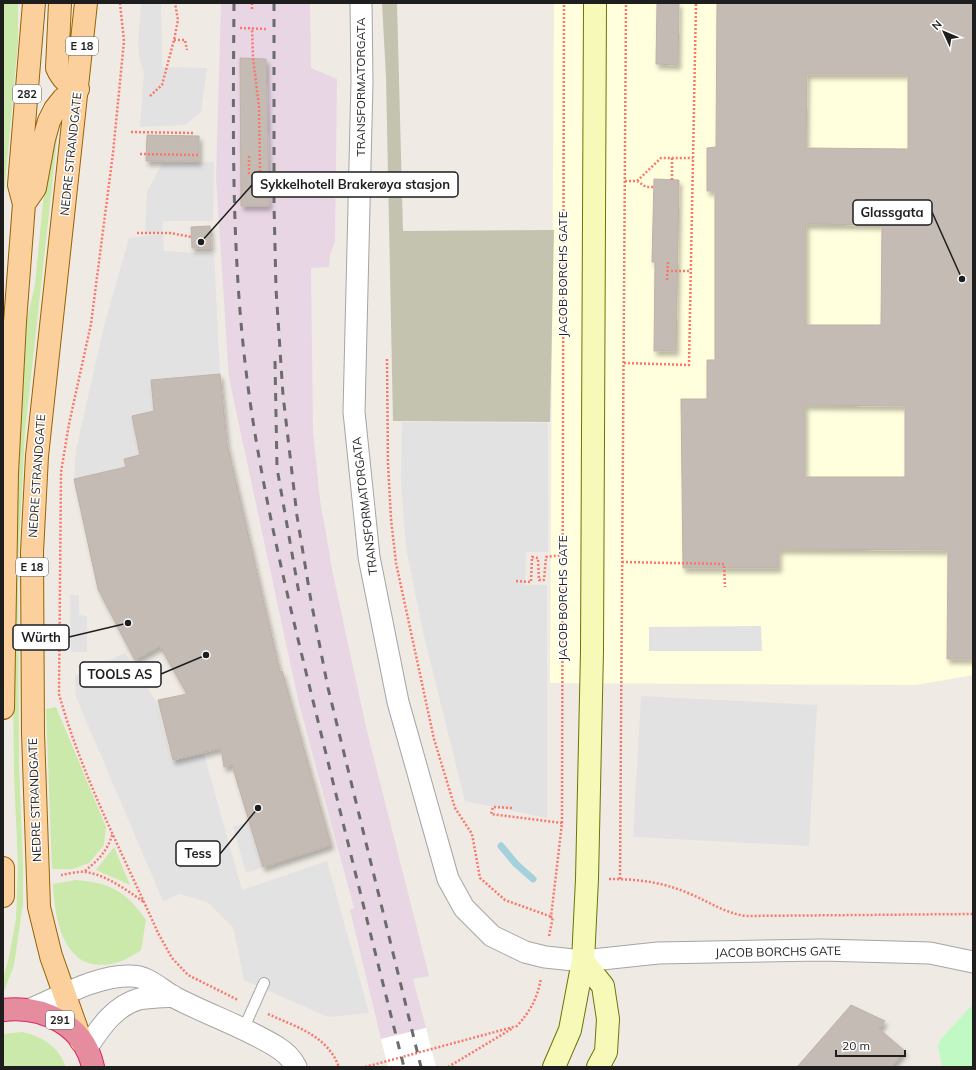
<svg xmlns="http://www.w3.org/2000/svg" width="976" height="1070" font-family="Mulish,sans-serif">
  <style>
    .industrial { fill: #e8d6e5 }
    .education { fill: #fffedd }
    .construction { fill: #c4c3b0 }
    .grass { fill: #cae9aa }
    .park { fill: #c1f9c4 }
    .parking { fill: #e2e2e2 }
    .pier { fill: #fff }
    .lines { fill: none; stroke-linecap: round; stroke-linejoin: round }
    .stream { stroke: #a5d1dc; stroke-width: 7 }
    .building { fill: #c4bbb4; stroke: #c1b1a7; fill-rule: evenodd; filter: url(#shadow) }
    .lane-casing { stroke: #a5a5a5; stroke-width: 12 }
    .street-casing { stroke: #a5a5a5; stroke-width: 23 }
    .secondary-casing { stroke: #6b7505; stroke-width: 24 }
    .primary-casing { stroke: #976201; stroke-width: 24 }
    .highway-casing { stroke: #d92567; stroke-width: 24 }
    .path { stroke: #f9776b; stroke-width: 2.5; stroke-dasharray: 2 2; stroke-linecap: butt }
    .lane { stroke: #fff; stroke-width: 10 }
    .street { stroke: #fff; stroke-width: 21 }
    .secondary { stroke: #f7f9b8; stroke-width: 22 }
    .primary { stroke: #fbd09d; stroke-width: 22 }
    .highway { stroke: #e68c9f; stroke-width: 22 }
    .rail { stroke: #6c6c6c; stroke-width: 3; stroke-dasharray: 8 8; stroke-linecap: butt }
    .labels { text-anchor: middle; stroke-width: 3; stroke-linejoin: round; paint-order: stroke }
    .shield { fill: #fff; stroke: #626262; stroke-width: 1 }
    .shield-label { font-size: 11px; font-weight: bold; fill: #1e1e1e }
    .street-label { font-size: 12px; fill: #1e1e1e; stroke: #fff }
    .leader { fill: none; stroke: #1e1e1e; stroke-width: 1.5 }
    .callout-dot { fill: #1e1e1e; stroke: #fff; stroke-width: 1.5 }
    .callout { fill: #fff; stroke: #1e1e1e; stroke-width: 1.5 }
    .callout-label { font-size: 13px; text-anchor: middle; font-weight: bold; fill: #1e1e1e }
  </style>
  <defs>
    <filter id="shadow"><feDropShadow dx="2.5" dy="4.5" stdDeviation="2" flood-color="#0004"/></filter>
  </defs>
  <rect width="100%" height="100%" fill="#efebe4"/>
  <path class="industrial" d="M221 3H310L311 68 337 79 335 241 330 255 329 267 311 268 313 431 320 500 333 574 366 727 429 976 413 979 426 1028 381 1039 350 910 354 908 299 704 229 378 216 178Z"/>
  <path class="education" d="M554 3H973V675L916 685 550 683Z"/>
  <path class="construction" d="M382 3H397L403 231 554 230 550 422 393 421 386 77Z"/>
  <path class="grass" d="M3 3H18V41L3 206Z
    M58 131 25 431 18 567 19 763 23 868V904L14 965 5 989H3V979L9 957 16 919 18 866 14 775 12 586 22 343 35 284 48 151Z
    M56 707 106 827 104 845 89 863 73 869H52L46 709Z
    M114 847 130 885 96 870Z
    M76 880C109 882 127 892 146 920L141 950C135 954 128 958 122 961 66 980 55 925 53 884Z
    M22 1032C43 1037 58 1046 66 1067H3V1034Z"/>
  <path class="park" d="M973 1004V1067H942L938 1046 940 1040Z"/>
  <path class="parking" d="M141 3H161L162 67 207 68 201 112 185 125 140 127 144 72 140 62 138 45Z
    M214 162 213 221H163L162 233 145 232 147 191 162 164Z
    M163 234 164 251 214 254 220 374 151 380 154 411 132 416 140 455 124 459 126 467 74 479 76 450 104 326 129 238Z
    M402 422 548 423V552H526L525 585H547V818L465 801 423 632 406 548 401 481Z
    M70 595H79V615L87 616V652H71Z
    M761 626 762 651H649V627Z
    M125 653 156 701 172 761 204 754 242 890 327 861 369 1013 328 1017 244 980 233 927 207 902 180 894 163 901 76 697 75 676Z
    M641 696 817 705 809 846 633 837Z
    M249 822 263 867 246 873 233 827Z"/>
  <path class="pier" d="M426 1028 436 1067H388L381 1039Z"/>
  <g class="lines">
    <path class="stream" d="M501 846 516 864 533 879"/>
  </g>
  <path class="building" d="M657 3H679L678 65 656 64Z
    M717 3H973V659H947L948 550 779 549V568H683L681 399H707V360H715V191H707V148L716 147ZM807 74H908V149L806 148ZM806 224 882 225 881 325H806ZM805 405 905 406V477H805Z
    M240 58 266 59 269 206H241Z
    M147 135 199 136V161H146Z
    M654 179 679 180 676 351H654L655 262H652Z
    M210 226 211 248H192L191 227Z
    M220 374 227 444 245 521 280 672 282 671 331 845 263 867 232 765 224 767 221 748 173 760 158 700 187 694 160 646 135 660 98 589 74 479 126 467 124 459 140 455 132 416 154 411 151 380Z
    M851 1005 885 1021 879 1029 905 1051 891 1067H797Z"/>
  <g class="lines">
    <g class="lane-casing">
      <path id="lane" d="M243 1030 264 983"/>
    </g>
    <g class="street-casing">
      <path id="street" d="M361 3 362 82 354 412 369 557 398 702 448 879 464 908 492 936 525 952 545 957 583 961 658 953 822 950 930 953 973 962
        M31 1009C59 997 100 974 131 976 148 976 160 989 174 997 208 1015 245 1027 277 1047 285 1052 292 1059 296 1067
        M86 1049C100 1028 114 1006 139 999 150 997 162 997 173 996"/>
    </g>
    <g class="secondary-casing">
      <path id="secondary" d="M583 961 603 986 608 1019 606 1052 598 1067
        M554 1067 570 1030 583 961 587 879 592 651 595 3"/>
    </g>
    <g class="primary-casing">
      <path id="primary" d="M60 3 57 68C62 79 67 83 78 89
        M24 204 35 188 44 139 49 121 55 109 63 99 78 89
        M3 708 7 473 15 322 24 204 19 185 34 3
        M3 868V896
        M81 1041 51 956 39 907 33 733 32 552 37 456 86 3"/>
    </g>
    <g class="highway-casing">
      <path id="highway" d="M3 1010C43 1005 84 1025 93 1067"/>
    </g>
    <path class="path" d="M120 3 124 41 113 153 91 324 69 424 61 472 59 694C82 777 123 854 158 933L172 958 188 975 238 1000
      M252 9V3
      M240 28 267 29
      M174 40H185L187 50
      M150 96 162 85 174 40 178 20 175 3
      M131 132 195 133
      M140 154 198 155
      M249 156V173L253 177 257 176 260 173 259 107 253 58 252 28
      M672 180V157
      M625 181H637L661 158H693
      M637 181 646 187H654
      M137 233H170L192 237
      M667 271H691
      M667 280 668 262
      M387 359 388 464 391 519 396 563 434 739 455 808 472 834 480 878 505 900 552 917
      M624 363 689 365 696 3
      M622 562 724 564 725 587
      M516 581 531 582 532 557 538 558 539 580H544L546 557 563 555
      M512 808 493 807 491 814 562 823
      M85 871C100 858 106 853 113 833
      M61 875C68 874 78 871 85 872 107 875 126 890 144 902
      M609 879C637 879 662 882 688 893 708 901 724 913 746 916L973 914
      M620 879 626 3
      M549 936 553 917H551L562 823 564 3
      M268 1014C296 1027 327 1035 339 1067
      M365 1067 517 1026C531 1010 537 999 541 978
      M448 1067 513 1028"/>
    <use href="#lane" class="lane"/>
    <use href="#street" class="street"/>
    <use href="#secondary" class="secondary"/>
    <use href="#primary" class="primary"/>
    <use href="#highway" class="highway"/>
    <path class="rail" d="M234 3C233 134 231 264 249 394 264 502 290 607 316 713 345 831 374 949 404 1067
      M274 3V204L276 289 283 395 297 516 311 601 328 688 421 1067
      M275 361 277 468 300 599"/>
  </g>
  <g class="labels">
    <g class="shield">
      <rect x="66" y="37" width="32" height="18" rx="3"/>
      <rect x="13" y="85" width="28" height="18" rx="3"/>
      <rect x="16" y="558" width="32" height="18" rx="3"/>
      <rect x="46" y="1011" width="28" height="18" rx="3"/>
    </g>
    <g class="shield-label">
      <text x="82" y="50">E 18</text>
      <text x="27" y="98">282</text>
      <text x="32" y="571">E 18</text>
      <text x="60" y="1024">291</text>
    </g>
    <g class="street-label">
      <text transform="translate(361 87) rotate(-90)" y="4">TRANSFORMATORGATA</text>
      <text transform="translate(71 154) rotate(-84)" y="4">NEDRE STRANDGATE</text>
      <text transform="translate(563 274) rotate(-90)" y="4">JACOB BORCHS GATE</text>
      <text transform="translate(37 476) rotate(-86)" y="4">NEDRE STRANDGATE</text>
      <text transform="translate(365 506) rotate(-97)" y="4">TRANSFORMATORGATA</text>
      <text transform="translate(563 598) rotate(-90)" y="4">JACOB BORCHS GATE</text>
      <text transform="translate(35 800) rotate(-92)" y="4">NEDRE STRANDGATE</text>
      <text transform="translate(778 952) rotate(-1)" y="4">JACOB BORCHS GATE</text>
    </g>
  </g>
  <path class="leader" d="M201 242L252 185M962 279L932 212M128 623L69 637M206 655L161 674M258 808L220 854"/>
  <g class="callout-dot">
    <circle cx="201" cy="242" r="4"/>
    <circle cx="962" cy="279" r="4"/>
    <circle cx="128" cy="623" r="4"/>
    <circle cx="206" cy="655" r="4"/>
    <circle cx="258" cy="808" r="4"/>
  </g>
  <g class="callout">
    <rect x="252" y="172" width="206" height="25" rx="4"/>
    <rect x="853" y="200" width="79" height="25" rx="4"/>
    <rect x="13" y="625" width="56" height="25" rx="4"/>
    <rect x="80" y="662" width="81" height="25" rx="4"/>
    <rect x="176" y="841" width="44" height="25" rx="4"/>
  </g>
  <g class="callout-label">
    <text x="355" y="189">Sykkelhotell Brakerøya stasjon</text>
    <text x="892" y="217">Glassgata</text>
    <text x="41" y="642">Würth</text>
    <text x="120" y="679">TOOLS AS</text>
    <text x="198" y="858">Tess</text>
  </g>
  <rect width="976" height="1070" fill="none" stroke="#1e1e1e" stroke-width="8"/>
  <g transform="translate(944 32) rotate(314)" stroke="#ffffff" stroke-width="3" paint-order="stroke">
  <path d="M0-3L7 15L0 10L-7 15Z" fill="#1e1e1e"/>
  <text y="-6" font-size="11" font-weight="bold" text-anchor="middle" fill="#1e1e1e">N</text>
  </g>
  <path d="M836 1050v6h69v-6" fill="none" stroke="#1e1e1e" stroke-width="2"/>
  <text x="842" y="1050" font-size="12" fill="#1e1e1e" stroke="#ffffff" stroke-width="3" paint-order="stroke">20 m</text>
</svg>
